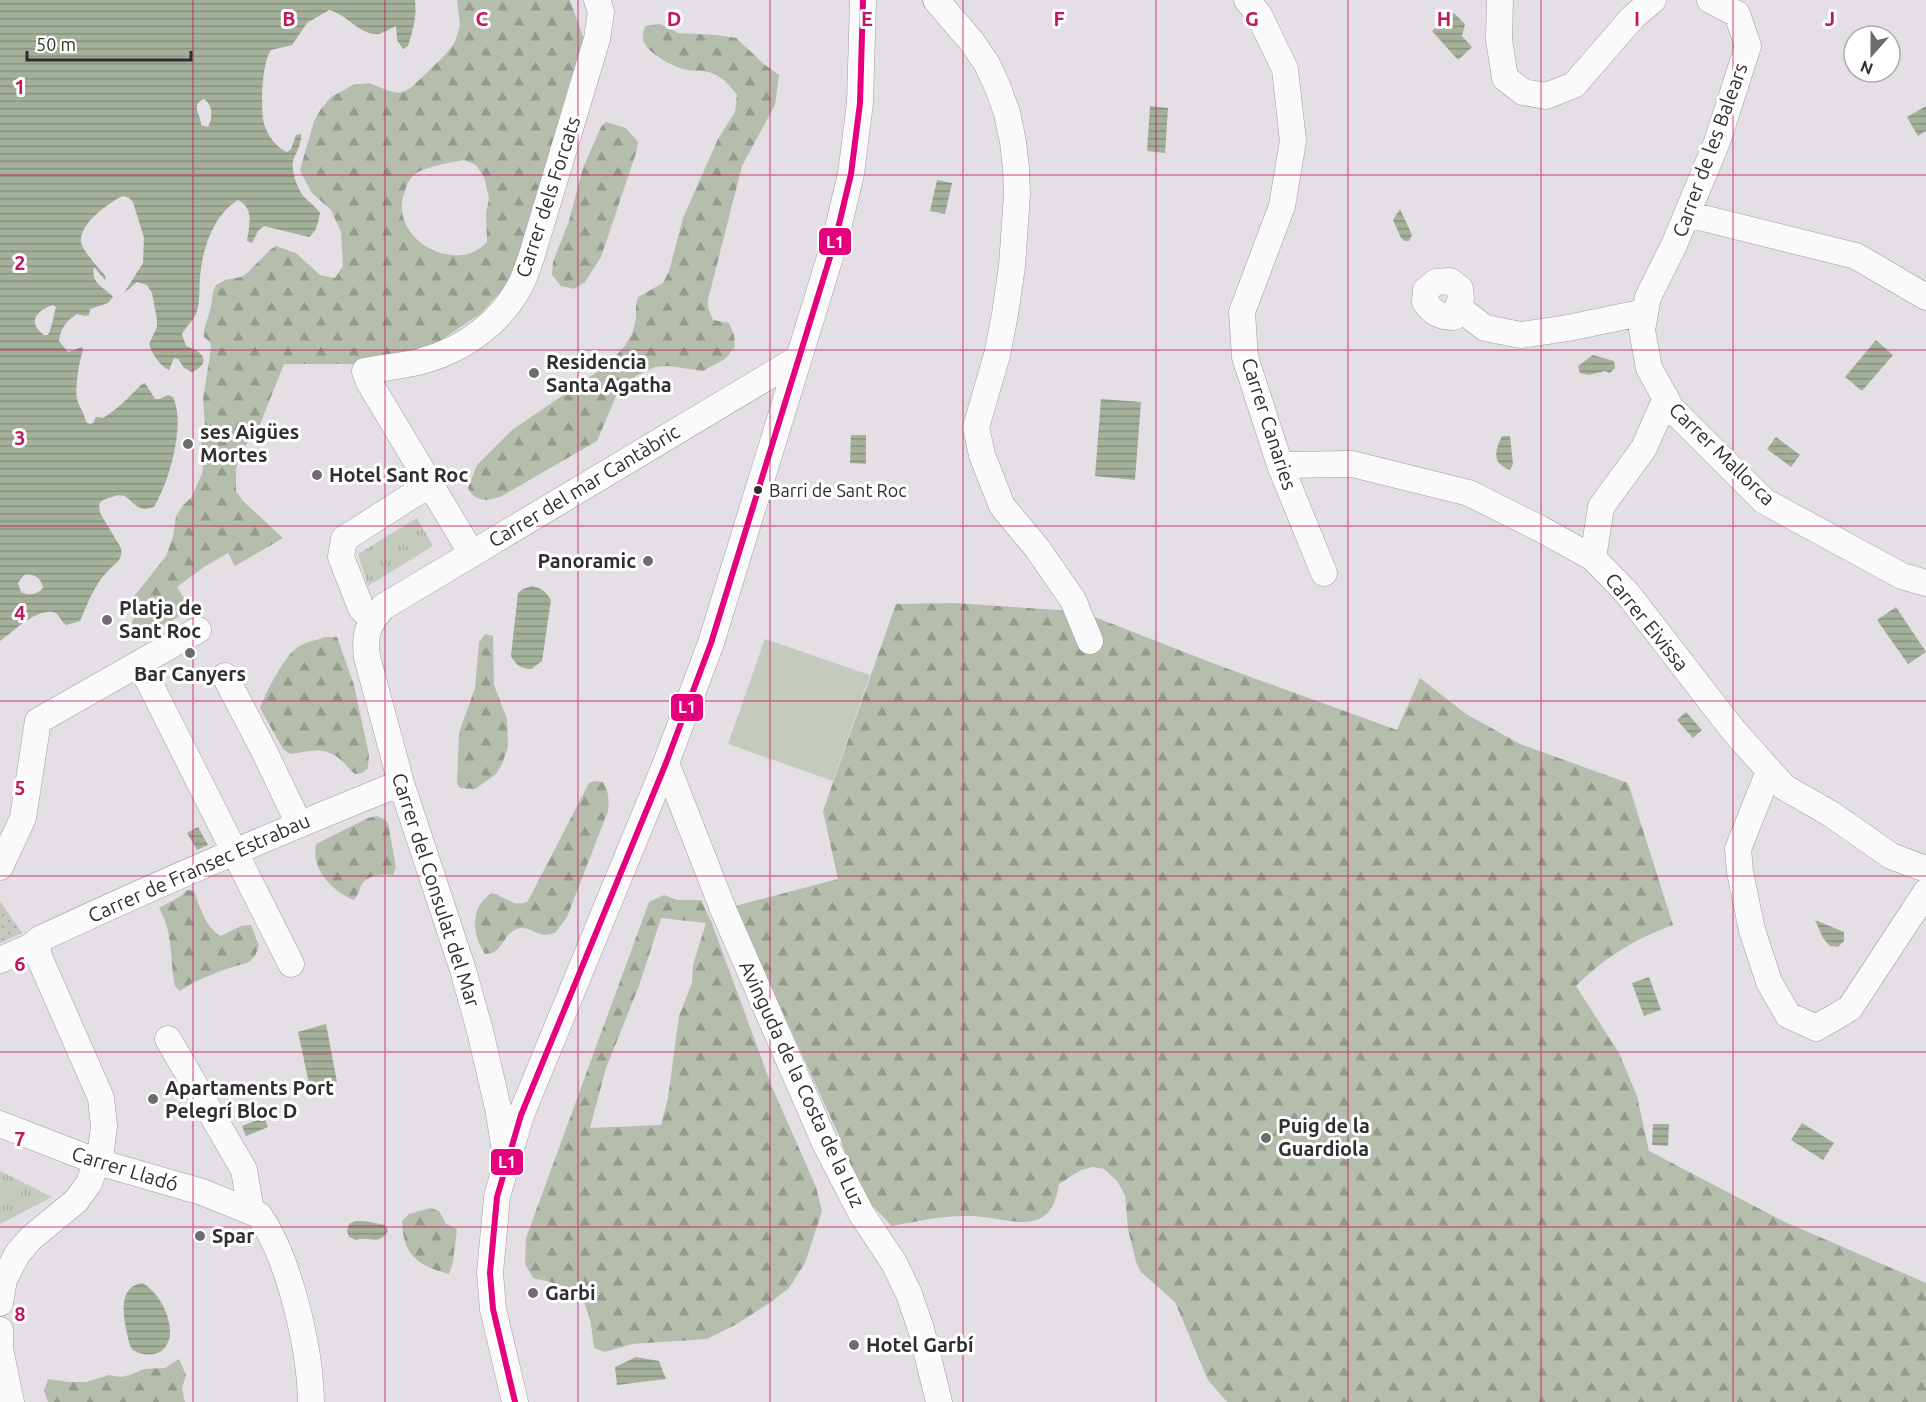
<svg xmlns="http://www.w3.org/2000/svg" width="1926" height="1402" font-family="Ubuntu,sans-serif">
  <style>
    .grass { fill: url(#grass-dots) }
    .forest { fill: url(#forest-firs); fill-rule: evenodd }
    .park { fill: url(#park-tufts) }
    .garden { fill: #c4cabd }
    .water { fill: url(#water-rules); fill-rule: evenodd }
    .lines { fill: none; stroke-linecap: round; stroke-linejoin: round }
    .minor-casing { stroke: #9f9ca0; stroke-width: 27 }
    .minor { stroke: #fbfafb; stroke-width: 26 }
    .bus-1-casing { stroke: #fff; stroke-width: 10 }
    .bus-1 { stroke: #e5007d; stroke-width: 6 }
    .grid { fill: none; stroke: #c2185b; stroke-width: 1.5; stroke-opacity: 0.55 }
    .poi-dot { fill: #6f6c6f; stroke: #fff; stroke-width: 2 }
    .bus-dot { fill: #302e30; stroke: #fff; stroke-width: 2 }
    .labels { text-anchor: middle; stroke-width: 6; stroke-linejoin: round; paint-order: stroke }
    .bus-label { font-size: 18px; fill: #302e30; stroke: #fff; text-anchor: start }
    .street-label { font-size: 20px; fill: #302e30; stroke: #fff }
    .poi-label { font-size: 20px; font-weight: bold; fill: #302e30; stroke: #fff; text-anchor: start }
    .grid-label { font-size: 20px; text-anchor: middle; font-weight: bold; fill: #c2185b; stroke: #fff; stroke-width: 6; stroke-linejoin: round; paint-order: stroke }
    .line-badge { stroke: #fff; stroke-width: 2 }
    .badge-label { font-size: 16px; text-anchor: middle; font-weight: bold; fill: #fff }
  </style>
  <defs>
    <pattern id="grass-dots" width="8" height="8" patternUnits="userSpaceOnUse" patternTransform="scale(1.5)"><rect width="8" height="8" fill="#c4cabd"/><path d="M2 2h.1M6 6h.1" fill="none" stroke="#a9aea3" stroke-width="1.8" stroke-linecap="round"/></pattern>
    <pattern id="forest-firs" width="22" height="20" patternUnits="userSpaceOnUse" patternTransform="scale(1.5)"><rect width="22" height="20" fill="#b5bead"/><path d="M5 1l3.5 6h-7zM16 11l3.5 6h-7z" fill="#949b8d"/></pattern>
    <pattern id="park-tufts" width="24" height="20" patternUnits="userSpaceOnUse" patternTransform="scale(1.5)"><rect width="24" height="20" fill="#c4cabd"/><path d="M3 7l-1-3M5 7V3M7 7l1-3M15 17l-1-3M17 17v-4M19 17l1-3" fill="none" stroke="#a9aea3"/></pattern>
    <pattern id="water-rules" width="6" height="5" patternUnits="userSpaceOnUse" patternTransform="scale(1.5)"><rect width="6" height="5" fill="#a4b09a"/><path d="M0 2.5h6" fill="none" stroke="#86907e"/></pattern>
  </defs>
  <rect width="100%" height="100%" fill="#e3dfe4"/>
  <path class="grass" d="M0 901 22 933 0 943Z"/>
  <path class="forest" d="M457 0H570L585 42 568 87 521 257 508 284 480 314 431 347 357 364H284L259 427 241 452 236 469V491L243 501 283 538 235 566 228 553 204 567 177 587 191 609 139 641 129 630 134 617 132 614 124 611 128 602 136 594 166 556 173 537 176 516 183 505 191 498 202 474 203 467 201 442 205 427 203 399 211 349 210 342 204 337V330L211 307 213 292 216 285 225 280 241 277 247 273 270 250 276 246 296 253 320 275 335 278 343 266 341 232 331 210 311 192 300 170 314 121 321 109 331 97 353 85 369 83 389 91 398 93 405 91 412 87 445 55 455 42 460 26ZM464 160 476 165 484 177 489 199 486 213 487 242C457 276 389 240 404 194 406 186 409 179 415 174 425 167 451 162 464 160Z
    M660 24 678 33 716 35 736 38 765 65 779 75 775 105 742 166 708 300V308L713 320 729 323 734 335 735 347 725 359 703 371 669 366 655 367 636 376 617 394 597 441 502 496C489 501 475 503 468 488L477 465 512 430 607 365 624 347 632 334 636 319V305L638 297 663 283 669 271 683 218 718 139 735 112 737 95C730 86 725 79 714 74 703 69 697 72 687 70 675 68 651 55 645 44 641 37 644 32 645 26Z
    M606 122 626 128 638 142 636 153 601 257 585 282 574 289 561 286 552 275 553 262 569 221 583 168 601 127Z
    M954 603 1072 611 1085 652 1102 646 1092 616 1215 664 1397 730 1420 678 1466 714 1520 744 1628 783 1673 925C1635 939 1605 957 1576 986L1619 1053 1637 1096 1649 1151 1785 1222 1926 1283V1402H1227L1208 1380 1175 1302 1141 1272 1136 1262 1128 1229 1125 1195 1117 1181 1104 1169 1093 1167 1081 1170 1059 1184C1056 1198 1054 1212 1039 1219 1022 1227 990 1216 970 1216 944 1215 918 1221 892 1226L869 1202 849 1163 840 1138 737 912 731 907 838 879 823 811 896 604Z
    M485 634 493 636 494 685 507 719 508 747 502 764 496 774 475 789 460 788 457 784 459 733 475 688 479 642Z
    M325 637H337L354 685 369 755 368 768 362 773 355 774C349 770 346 764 341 760 323 745 309 752 290 754L283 749 260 708C266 692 284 656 298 647 305 642 317 640 325 637Z
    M595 781 603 782C609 792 609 800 608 811L567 917 555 933C552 933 549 935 545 935 535 934 524 923 513 931 501 939 502 954 485 954 472 935 469 907 492 893 505 896 515 909 528 901L589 783Z
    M377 816 384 819 388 823 396 867 393 875C382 874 367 874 361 886 359 891 358 895 354 900 332 891 311 870 316 844L368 818Z
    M187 890 194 891C199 906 206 928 221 936L241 926 251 925 259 946 255 956 249 962 223 970 194 982 180 991 175 986C170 960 173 931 159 908L181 896Z
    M664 895 677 900H701L711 921 772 1087 816 1187 822 1211 805 1263 789 1288 771 1302 735 1325 707 1339 632 1344 605 1352 594 1348C592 1330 590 1301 573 1291 562 1284 545 1281 533 1278L525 1264 526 1238 649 902ZM661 918 706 923 693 965 692 983 679 1016 668 1098 661 1125 590 1128 606 1068 639 986Z
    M430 1208 439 1211 446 1224 457 1229 453 1262 449 1274C418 1266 403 1255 402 1221L409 1214Z
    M179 1359 186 1375 182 1388 185 1402H48L44 1391 48 1379 68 1382H86L109 1375 121 1377 130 1375 144 1369 165 1368Z"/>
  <path class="park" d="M417 518 433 546 368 586 358 554Z
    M0 1171 52 1197 0 1224Z"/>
  <path class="garden" d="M765 639 870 675 833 781 728 744Z"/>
  <path class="water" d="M0 0H415C417 17 413 30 408 46L403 49 397 40 396 26C391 28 384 33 378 34 359 35 347 14 329 10L307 23 292 45 271 50C262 62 261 103 263 119 265 132 275 147 287 152L291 149 296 135 301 134C302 144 296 152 293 161 291 170 297 189 304 197 310 203 314 205 320 213 318 222 317 231 309 237L264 226 258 231 252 243 247 241C249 225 255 209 238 200 213 215 202 250 200 278 199 287 200 297 198 307 195 321 188 323 182 334L186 346C202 351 213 362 192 372L184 368 178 359 174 358 169 370C160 366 152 354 149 344L157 327V320L152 293 147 285 137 282 124 293 143 263 144 238 133 202 129 198 123 196C109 202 79 224 81 242 83 252 100 269 106 277L105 280 94 267C90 283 104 287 113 297L108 303 90 309 89 315 86 316 77 314C67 320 60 329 59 341L68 352 82 347 83 351C79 360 75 389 77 399 79 407 84 412 86 422L90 424 93 423 96 417 103 418C118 409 130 396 142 384L145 383 155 399H159L168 395 173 397C186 425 169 482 154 507 150 508 147 509 144 509 129 506 130 490 112 497 106 499 103 499 99 504L100 513 121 548C123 561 115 563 108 571 95 583 87 605 80 621L66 625C61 622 59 613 53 612 35 609 13 632 0 641ZM204 99C213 105 213 118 208 127L201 125C201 115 190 105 204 99ZM53 305 56 307C54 315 51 330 48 335H44C27 323 36 310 53 305ZM24 575C33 573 42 578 43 588 37 595 29 596 21 592L18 583Z
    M1454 13 1465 24 1462 36 1472 47 1458 60 1432 31Z
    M1150 106 1168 108 1165 153 1147 151Z
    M1926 106V131L1918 136 1907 117Z
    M937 180 952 183 945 214 930 211Z
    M1400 209 1412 235 1409 241H1405L1401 238 1393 220Z
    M1876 340 1893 355 1862 391 1845 377Z
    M1593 355 1614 361 1615 368 1610 373 1605 371 1589 375 1580 373 1578 366Z
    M1101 399 1141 402 1135 480 1095 476Z
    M851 435H866V464L850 463Z
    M1502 436H1510L1513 464 1510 470C1491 463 1495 451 1502 436Z
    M1776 437 1800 455 1791 467 1767 449Z
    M532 586C541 588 546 591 551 600L542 661 531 669C521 669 515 664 511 656L518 593 523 589Z
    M1896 607 1926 652 1908 664 1877 620Z
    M1686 712 1702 730 1693 738 1677 720Z
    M198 827 208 845 197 850 187 833Z
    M1815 920 1844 932V941L1838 947 1830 946 1823 938Z
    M1649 977 1661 1010 1644 1016 1632 983Z
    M326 1024 337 1082 310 1088 298 1032Z
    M264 1117 268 1127 246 1136 242 1126Z
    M1802 1123 1834 1143 1823 1160 1791 1140Z
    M1653 1124H1669L1668 1146 1652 1145Z
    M355 1221H365L385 1225 388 1231C378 1247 370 1235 356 1240L349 1237 347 1231 349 1224Z
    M142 1283C162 1292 183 1337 160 1352 153 1356 140 1355 133 1350 129 1346 128 1338 127 1333 123 1315 118 1287 142 1283Z
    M636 1357 659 1361 666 1379 617 1385 615 1367Z"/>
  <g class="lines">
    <g class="minor-casing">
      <path id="minor" d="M936 0 972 42 987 64 998 88 1007 113 1013 142 1016 168 1017 194 1012 266 1005 314 997 355 976 427 982 455 1002 506 1037 548 1073 600 1090 641
        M1247 0 1259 15 1285 69 1293 141 1282 206 1242 312 1245 357 1280 465 1324 573
        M1500 0 1499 40 1505 78 1523 92 1546 96 1574 85 1632 18 1653 0
        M1710 0 1737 14 1748 46 1717 142 1674 245 1648 297 1642 330 1649 368 1671 408 1764 501 1902 576 1926 583
        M1687 214 1856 256 1926 297
        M1450 281 1460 289 1461 298 1454 317C1440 317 1433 313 1425 302L1426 290 1436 282Z
        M1459 308 1485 328 1521 335 1568 328 1645 312
        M1280 465 1352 464 1469 493 1539 528 1593 558 1627 593 1733 730 1784 787 1831 814 1891 856 1926 869
        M472 554 369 382 365 371C385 367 407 366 425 360 465 349 502 321 521 284 525 276 528 266 531 258L597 39 601 12 597 0
        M1593 558 1601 507 1644 448 1666 398
        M372 619 361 608 341 557 344 539 430 484
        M140 664 291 964
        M225 676 264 751 299 824
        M666 763 723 909 825 1143 861 1213 894 1263 909 1294 921 1329 939 1402
        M1769 771 1738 849 1740 872 1752 930 1769 982 1788 1015 1816 1028 1850 1008 1926 892
        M0 867 23 818 38 721 198 630
        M0 960 30 947 40 939C159 883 279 832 401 783
        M168 1039 244 1170 251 1211
        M0 1124 98 1162 202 1192 259 1215C290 1260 310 1348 311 1402
        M506 1157 498 1108 480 1031 463 970 401 783 367 657C364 634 368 624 383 607L799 358
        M0 1303 4 1279 18 1253 31 1238 76 1201 89 1183 101 1150 104 1126 101 1098 40 959 37 950 40 939
        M0 1330V1349L11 1402
        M515 1402 493 1309 490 1273 497 1197 502 1179 521 1115 666 763 711 643 835 241 851 174 860 103 863 0"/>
    </g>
    <use href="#minor" class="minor"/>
    <g class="bus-1-casing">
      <path id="bus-1" d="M515 1402 493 1309 490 1273 497 1197 521 1115 666 763 711 643 835 241 851 174 860 103 863 0"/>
    </g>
    <use href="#bus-1" class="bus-1"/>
  </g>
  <path class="grid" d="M193 0V1402M385 0V1402M578 0V1402M770 0V1402M963 0V1402M1156 0V1402M1348 0V1402M1541 0V1402M1733 0V1402M0 175H1926M0 350H1926M0 526H1926M0 701H1926M0 876H1926M0 1052H1926M0 1227H1926"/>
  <g class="poi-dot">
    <circle cx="534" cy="373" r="6"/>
    <circle cx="188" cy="444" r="6"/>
    <circle cx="317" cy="475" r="6"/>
    <circle cx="648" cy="561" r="6"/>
    <circle cx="107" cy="620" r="6"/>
    <circle cx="190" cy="653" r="6"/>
    <circle cx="153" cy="1099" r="6"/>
    <circle cx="1266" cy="1138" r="6"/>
    <circle cx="200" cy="1236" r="6"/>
    <circle cx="533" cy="1293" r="6"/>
    <circle cx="854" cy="1345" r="6"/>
  </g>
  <circle class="bus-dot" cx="758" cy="490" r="5"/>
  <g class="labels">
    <g class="bus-label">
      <text x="769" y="497">Barri de Sant Roc</text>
    </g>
    <g class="street-label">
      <text transform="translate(1710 150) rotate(-70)" y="7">Carrer de les Balears</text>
      <text transform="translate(548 197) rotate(-72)" y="7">Carrer dels Forcats</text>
      <text transform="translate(1269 424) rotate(72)" y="7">Carrer Canaries</text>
      <text transform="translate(1722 454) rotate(44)" y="7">Carrer Mallorca</text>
      <text transform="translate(584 486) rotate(-31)" y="7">Carrer del mar Cantàbric</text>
      <text transform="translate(1647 622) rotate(51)" y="7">Carrer Eivissa</text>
      <text transform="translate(199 868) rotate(-24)" y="7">Carrer de Fransec Estrabau</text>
      <text transform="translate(436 890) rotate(72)" y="7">Carrer del Consulat del Mar</text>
      <text transform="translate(802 1084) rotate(65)" y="7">Avinguda de la Costa de la Luz</text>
      <text transform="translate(125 1169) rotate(17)" y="7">Carrer Lladó</text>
    </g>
    <g class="poi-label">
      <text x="546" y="369">Residencia<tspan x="546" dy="23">Santa Agatha</tspan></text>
      <text x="200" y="439">ses Aigües<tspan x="200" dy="23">Mortes</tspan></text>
      <text x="329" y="482">Hotel Sant Roc</text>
      <text x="636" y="568" text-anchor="end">Panoramic</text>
      <text x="119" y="615">Platja de<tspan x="119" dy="23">Sant Roc</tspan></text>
      <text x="190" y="681" text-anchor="middle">Bar Canyers</text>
      <text x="165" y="1095">Apartaments Port<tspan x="165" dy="23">Pelegrí Bloc D</tspan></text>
      <text x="1278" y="1133">Puig de la<tspan x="1278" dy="23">Guardiola</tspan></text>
      <text x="212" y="1243">Spar</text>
      <text x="545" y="1300">Garbi</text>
      <text x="866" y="1352">Hotel Garbí</text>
    </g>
  </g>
  <g class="grid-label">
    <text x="289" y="26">B</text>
    <text x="482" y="26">C</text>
    <text x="674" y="26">D</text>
    <text x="867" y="26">E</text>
    <text x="1059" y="26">F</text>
    <text x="1252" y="26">G</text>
    <text x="1444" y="26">H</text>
    <text x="1637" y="26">I</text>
    <text x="1830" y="26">J</text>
    <text x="20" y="94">1</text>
    <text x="20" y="270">2</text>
    <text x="20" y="445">3</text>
    <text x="20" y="620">4</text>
    <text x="20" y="795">5</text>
    <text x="20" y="971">6</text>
    <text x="20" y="1146">7</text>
    <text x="20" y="1321">8</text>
  </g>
  <g class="line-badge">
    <rect x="818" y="227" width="34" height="29" rx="6" fill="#e5007d"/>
    <rect x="670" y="693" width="34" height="29" rx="6" fill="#e5007d"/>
    <rect x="490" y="1148" width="34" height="28" rx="6" fill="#e5007d"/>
  </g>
  <g class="badge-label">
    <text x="835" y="248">L1</text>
    <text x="687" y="713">L1</text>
    <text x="507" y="1168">L1</text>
  </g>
  <g transform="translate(1872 54) rotate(201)"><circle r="28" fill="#ffffff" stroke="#acabac" stroke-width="1.5"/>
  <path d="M0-4.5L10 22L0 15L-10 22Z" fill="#6f6c6f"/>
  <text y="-9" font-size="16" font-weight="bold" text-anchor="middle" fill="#302e30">N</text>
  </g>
  <path d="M27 51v9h164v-9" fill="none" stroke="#302e30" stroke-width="3"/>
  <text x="36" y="51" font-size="18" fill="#302e30" stroke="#ffffff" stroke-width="4.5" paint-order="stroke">50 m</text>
</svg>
